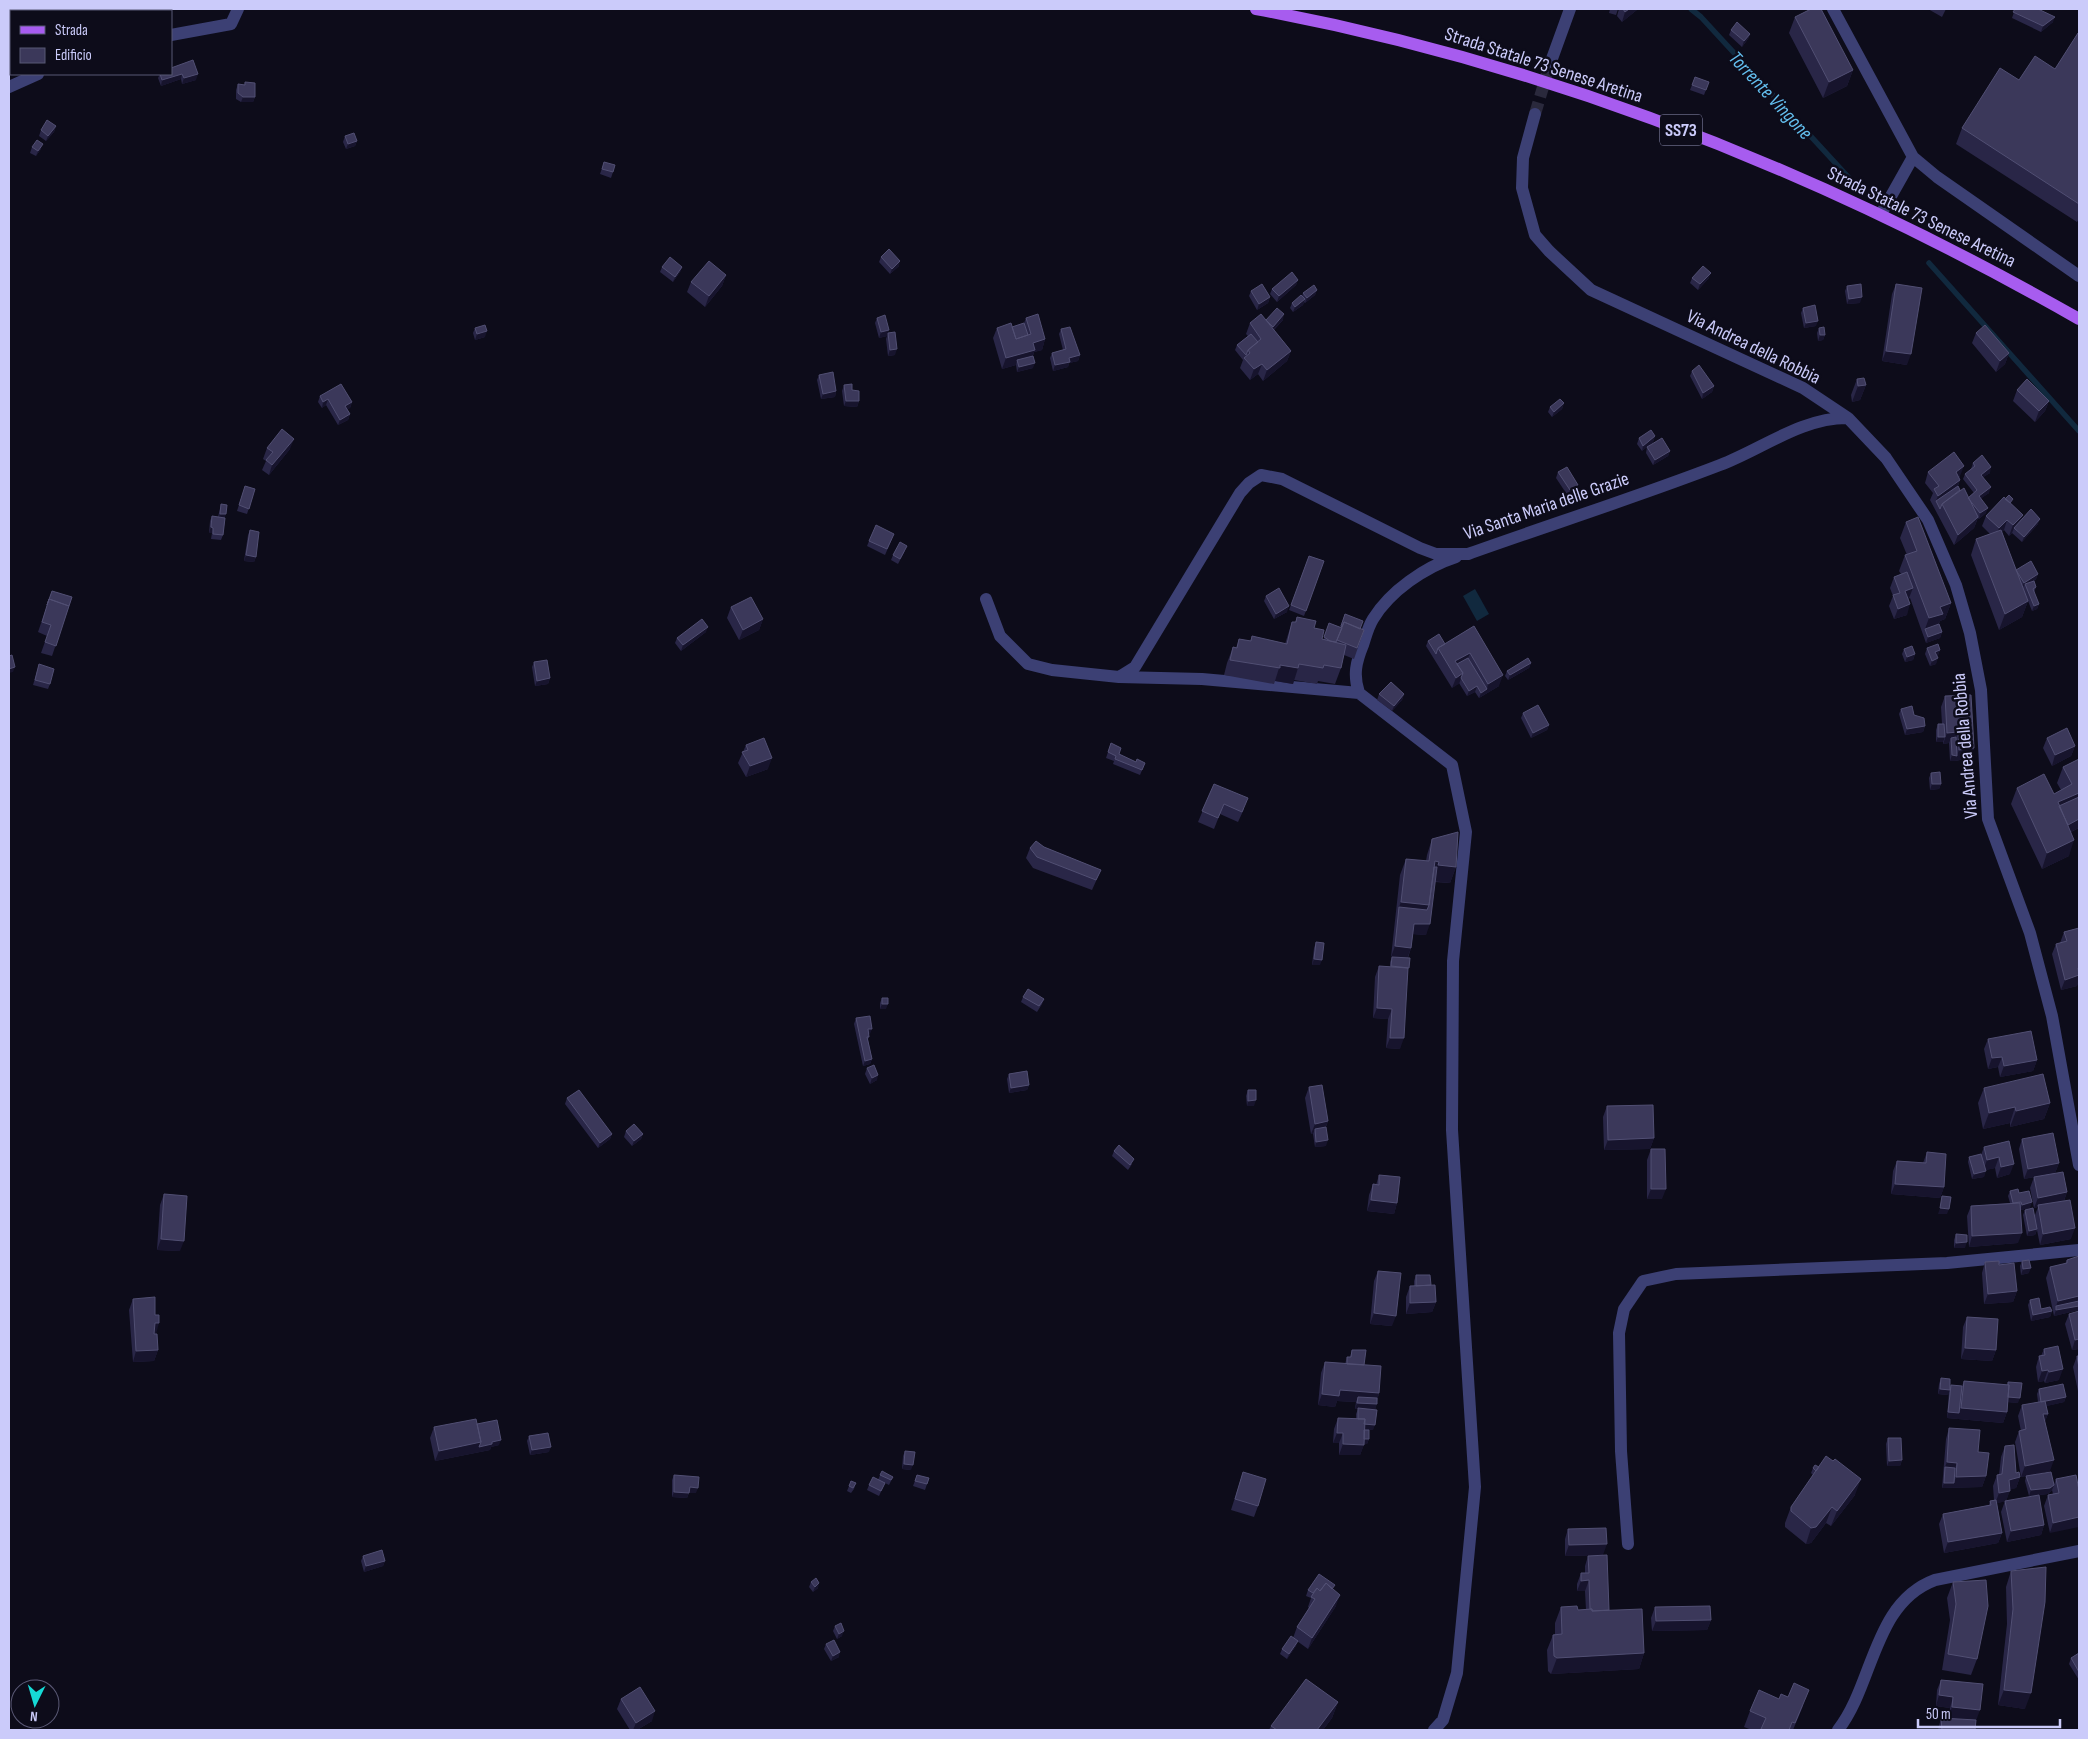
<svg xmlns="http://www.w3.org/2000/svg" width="2088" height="1739" font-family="'Sofia Sans Condensed',sans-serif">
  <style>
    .water { fill: #11293e }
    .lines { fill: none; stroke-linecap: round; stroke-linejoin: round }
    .stream { stroke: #11293e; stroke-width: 5.5 }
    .minor-tunnel { stroke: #2a293c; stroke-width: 12; stroke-dasharray: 12 6; stroke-linecap: butt }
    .minor { stroke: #3c4074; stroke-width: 12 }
    .major { stroke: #a75cef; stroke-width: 12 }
    .wall { fill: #292647 }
    .shaded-wall { fill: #17142d }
    .building { fill: #3b385a; stroke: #514f73 }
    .labels { text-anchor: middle; stroke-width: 5; stroke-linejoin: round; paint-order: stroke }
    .shield { fill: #0d0c1a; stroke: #9292b7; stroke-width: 1 }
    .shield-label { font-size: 18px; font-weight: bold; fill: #cbcbfa }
    .street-label { font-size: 19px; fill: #cbcbfa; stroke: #0d0c1a }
    .water-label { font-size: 20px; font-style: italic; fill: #63bfef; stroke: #0d0c1a }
  </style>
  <rect width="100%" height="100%" fill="#0d0c1a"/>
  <path class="water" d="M1475 589 1489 614 1477 621 1463 596Z"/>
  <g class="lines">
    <path class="stream" d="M1691 9 1701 17 1851 180
      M1929 263 2079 431"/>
    <path class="minor-tunnel" d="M1535 114 1549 67"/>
    <path class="minor" d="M1833 9 1913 157 1881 214
      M171 35 231 24 238 9
      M1549 67 1570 9
      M9 87 38 74
      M1535 114 1523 158 1522 188 1535 235 1549 251 1591 290 1803 388 1848 418 1886 458 1928 520 1956 585 1970 633 1981 690 1988 819 2030 933 2052 1016 2079 1165
      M1913 157 1937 177 2079 276
      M986 599 1000 636 1028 664 1052 670 1119 677 1135 667 1240 493 1249 483 1261 475 1282 479 1420 548 1436 554H1468C1552 524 1637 497 1720 465 1762 449 1801 418 1847 418
      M1119 677 1202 679 1359 693 1452 765 1466 832 1453 961 1452 1130 1475 1487 1457 1673 1443 1720 1434 1730
      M1359 693C1353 675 1356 662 1363 645 1366 636 1368 627 1373 619 1390 591 1425 567 1456 557
      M1628 1544 1621 1451 1619 1333 1624 1309 1643 1281 1676 1274 1947 1263 2079 1250
      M1838 1730C1874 1684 1873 1603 1935 1580L2079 1551"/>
    <path class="major" d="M1256 9C1547 63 1823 173 2079 319"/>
  </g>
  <path class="wall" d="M1610 9H1618L1616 15 1609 13Z
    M1619 9H1638L1622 22 1617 16Z
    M1928 9H1946L1942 17Z
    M2015 9 2053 22 2041 32 2012 18Z
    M1795 17 1853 70 1847 86 1823 98 1789 33Z
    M1731 30 1750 34 1748 39 1742 47 1729 35Z
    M2079 34V219L2077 222 1956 144 1962 128 2019 80 2055 69Z
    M193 60 196 80 182 84 181 79 161 86 158 78 160 74H171Z
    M1695 77 1709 82 1704 95 1690 90Z
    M245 82 255 97 253 102H241L236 99V90L238 84 244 85Z
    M56 126 54 132 46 141 39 136 41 130Z
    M345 136 357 141 355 146 346 149 343 142Z
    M32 147 41 149 36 156 30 153Z
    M604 162 613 172 611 178 600 174Z
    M881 257 899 266 890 274 879 262Z
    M662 267H682L680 272 673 282 660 272Z
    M726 275 722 286 705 307 687 292 691 282Z
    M1692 278H1709L1698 290 1690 283Z
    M1298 280 1296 285 1277 302 1270 294 1272 289Z
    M1896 284 1907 365 1882 361 1892 294Z
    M1847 286 1860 303 1847 304 1845 291Z
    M1317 290 1315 295 1305 303 1304 302 1303 305 1293 312 1290 308 1292 303 1302 296 1303 293Z
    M1251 291 1270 297 1268 303 1257 310 1249 296Z
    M1803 308 1816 326 1804 328 1801 313Z
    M877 318 888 333 895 355 888 356 886 339 887 336 879 338 875 323Z
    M1026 318 1045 339 1042 350 1034 352 1033 356V368L1017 372 1016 365 1002 369 993 338 997 328 1012 327 1024 323Z
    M1266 320H1283L1274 330 1291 351 1287 361 1263 381 1258 374 1250 380 1240 368 1243 360 1235 350 1237 345 1248 336 1246 334 1250 323Z
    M475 328 485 337 475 340 473 333Z
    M1819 328 1825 335 1823 340 1818 341 1817 333Z
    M1061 329 1080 355 1078 361 1069 363 1068 367 1053 371 1050 358 1052 353 1063 350 1059 334Z
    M1976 333 2009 353 2005 364 1996 372 1972 343Z
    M1692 371 1714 386 1712 392 1702 399 1690 376Z
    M819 375 836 391 835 397 821 399 817 380Z
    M1857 379 1866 385 1860 400 1852 402 1851 395Z
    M844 385 852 390 859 401 857 407 844 406 842 391Z
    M2017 390 2049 401 2045 411 2035 422 2013 401Z
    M320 396 352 402 350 408 347 409 350 414 348 420 338 425 326 405 322 408 318 402Z
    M1564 403 1562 409 1552 417 1548 412 1550 407Z
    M1655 436 1653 442 1642 451 1637 444 1639 438Z
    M1647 447 1670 451 1668 456 1653 465 1646 453Z
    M267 448 290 449 269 475 262 470 266 461 263 459Z
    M1973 463 1990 473 1983 477 1989 493 1981 498 1986 513 1979 519 1978 518 1974 528 1954 545 1930 500 1933 493 1925 483 1928 472 1960 476 1959 478 1960 480 1958 486 1960 490 1968 498 1974 493 1963 479 1965 474 1971 469Z
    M1558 472 1578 485 1576 490 1568 496 1556 478Z
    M245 486 255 489 247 514 237 511Z
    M221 504 225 517 223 535 221 540 211 539 212 533H209L210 521 212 516 218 517Z
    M2011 504 2021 520 2038 524 2022 542 2012 533 2009 536 2004 530 2002 532 2016 570 2038 574 2036 579 2034 581 2036 587 2034 593 2039 604 2037 609 2032 611 2028 601 2022 617 1999 630 1971 555 1976 539 1990 534 1982 526 1986 516Z
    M1906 522 1951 603 1945 619 1940 621 1939 624 1942 632 1940 638 1926 643 1910 598 1908 599 1907 615 1894 619 1889 606 1893 596 1890 588 1894 577 1901 574 1899 571 1905 555H1907L1900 538Z
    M250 530 256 557 254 562 244 561 248 535Z
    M892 539 885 555 867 546 869 541Z
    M905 551 898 564 891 560 893 555Z
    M1309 556 1324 561 1304 616 1289 610Z
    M52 591 72 597 52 656 41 653 47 636 38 632Z
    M1266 596 1287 612 1274 619 1264 601Z
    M731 607 763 619 759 630 739 640 727 618Z
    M1345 614 1361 629 1364 630 1354 659 1344 655 1341 668 1335 684 1318 681 1317 684 1294 680 1293 684 1275 681 1274 684 1224 675 1227 663 1233 647 1236 648 1239 639 1250 641 1252 636 1285 644 1292 622H1295L1297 617 1314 628 1322 639H1324L1329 623 1340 627Z
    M1474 626 1499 686 1479 698 1475 692 1467 696 1459 683 1452 688 1426 646 1428 641 1445 644Z
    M706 632 681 651 675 643 677 638Z
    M1927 648 1940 650 1938 655 1937 656 1936 664 1930 666 1925 654Z
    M1904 649 1915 654 1913 660 1905 662 1902 654Z
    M534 662 550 678 548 684 535 686 532 667Z
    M1531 663 1529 668 1508 680 1505 676 1507 671Z
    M39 664 50 684 48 689 33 685Z
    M1379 694H1404L1402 700 1392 711 1377 700Z
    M1945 696 1974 748 1970 758 1955 761H1950L1949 743 1943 744V742H1936V730L1938 724H1942L1941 707Z
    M1901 709 1914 715 1925 726 1923 732 1905 735 1899 714Z
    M1523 713 1549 725 1547 730 1531 738 1521 718Z
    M2047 738 2075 746 2071 756 2052 766 2043 748Z
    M1111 743 1119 754 1136 762 1145 763 1140 775 1113 764 1114 761 1106 758Z
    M746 745 768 769 746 777 738 763Z
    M2079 759V828L2071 832 2069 856 2042 869 2011 804 2017 788 2054 794 2061 790 2057 783 2063 767Z
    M1931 773 1941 784 1939 789 1930 790 1929 778Z
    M1214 784 1244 809 1238 822 1220 814 1214 829 1198 822Z
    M1432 839 1456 867 1450 883 1435 882 1426 935 1413 934 1411 948 1408 958V972L1400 1049 1386 1048 1388 1019 1373 1018 1375 977 1379 966 1390 967V962L1392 957H1391L1400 875 1406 859 1426 861 1427 855Z
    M1044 847 1101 870 1092 890 1033 868 1026 858 1030 848Z
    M2079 928V979L2077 986 2061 990 2052 954 2056 944 2060 943 2064 932Z
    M1316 942 1320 965H1312L1314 948Z
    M1023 997 1044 999 1042 1004 1037 1012 1021 1002Z
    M882 998 886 1009H880V1003Z
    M856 1018 870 1034H869L868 1040 872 1059 870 1064 863 1066 854 1024Z
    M1988 1039 2037 1060 2033 1071 2000 1077 1998 1067 1988 1069 1984 1049Z
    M867 1068 877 1080 870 1084 865 1074Z
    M1009 1074 1029 1085 1027 1090 1009 1093 1007 1079Z
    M1309 1087 1328 1121 1326 1127V1146L1315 1147 1313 1134H1311L1305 1098Z
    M1984 1088 2050 1103 2044 1119 2010 1127V1123L1983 1129 1978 1103Z
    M1248 1090 1254 1106H1247L1246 1096Z
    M567 1098 612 1134 610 1139 598 1148 565 1104Z
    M1607 1106 1654 1138 1650 1149 1604 1150 1603 1117Z
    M626 1131 643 1134 641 1139 632 1146 624 1137Z
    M2022 1139 2059 1163 2055 1173 2067 1192 2064 1201 2071 1239 2040 1245 2037 1230 2035 1235 2027 1236 2023 1215 2025 1210 2035 1215 2038 1207 2034 1208 2030 1188 2034 1177 2024 1179 2019 1149Z
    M2009 1141 2010 1174 1997 1178 1995 1168 1985 1170 1984 1177 1972 1179 1968 1162 1969 1157 1981 1155 1984 1147Z
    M1651 1149 1662 1199H1647V1160Z
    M1114 1151 1132 1164 1128 1170 1112 1156Z
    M1927 1152 1944 1187 1940 1198 1891 1194 1893 1171 1897 1161 1923 1163Z
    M1379 1175 1397 1203 1394 1214 1367 1211 1369 1195 1373 1184 1376 1185Z
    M2010 1191 2019 1193 2030 1208 2020 1210 2018 1243 1969 1247 1967 1216 1971 1206 2010 1203 2008 1196Z
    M164 1194 180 1251 157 1250 160 1205Z
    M1956 1234 1965 1248H1954V1240Z
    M2067 1260 2079 1310 2054 1316 2046 1278 2050 1267 2065 1264Z
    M2022 1261 2029 1273 2021 1275 2020 1266Z
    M1985 1262 2017 1291 2013 1302 1984 1304 1982 1273Z
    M1378 1271 1392 1326 1370 1324 1374 1281Z
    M1416 1275 1431 1285 1436 1302 1432 1312 1406 1314V1297L1410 1286H1414V1281Z
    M133 1299 155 1315 156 1334 158 1350 154 1361 133 1362 129 1310Z
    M2030 1300 2041 1309 2052 1311 2050 1317 2031 1321 2028 1305Z
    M2069 1314 2079 1349 2072 1350 2065 1324Z
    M1967 1317 1996 1350 1992 1361 1961 1359 1963 1327Z
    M2044 1349 2059 1380 2045 1383 2044 1381 2038 1382 2036 1367 2039 1356H2041Z
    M1352 1350 1364 1365 1379 1393 1375 1410 1373 1430H1368L1369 1439 1367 1444H1364L1360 1455H1339V1443H1333L1334 1429 1338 1418 1356 1419V1414L1358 1409H1355L1356 1402 1337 1401 1335 1407 1318 1405 1321 1373 1325 1362 1345 1364 1347 1357H1350Z
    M2077 1356H2079V1396L2073 1367Z
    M1941 1378 1950 1388 1951 1385 1962 1386 1964 1381 2007 1385 2008 1382 2018 1403 2008 1402 2007 1412 2003 1423 1947 1418 1949 1391 1948 1395 1938 1394 1939 1384Z
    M2039 1389 2066 1397 2064 1402 2046 1406 2048 1414 2045 1421 2050 1471 2021 1477 2015 1442 2019 1431H2021L2018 1416 2022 1405 2038 1402 2037 1394Z
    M477 1424 499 1445 491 1447 490 1450 435 1461 430 1438 434 1427Z
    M1949 1428 1978 1452 1986 1476 1982 1487 1942 1488 1946 1439Z
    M529 1436 549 1452 530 1455 527 1441Z
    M1888 1438 1902 1460 1900 1466H1887L1886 1444Z
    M2005 1446 2016 1473 2020 1477 2016 1488 2010 1489 2006 1501 2044 1525 2041 1535 2007 1542 2001 1512 2005 1501 1997 1503 2002 1533 1998 1543 1944 1553 1939 1524 1943 1514 1989 1505 1990 1501 1994 1500 1993 1486 1997 1475H1999L2001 1457Z
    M905 1451 911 1470 902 1469 903 1456Z
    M1813 1468 1855 1495 1831 1526 1826 1523 1811 1543 1806 1544 1785 1527V1523L1791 1507 1813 1475 1811 1473Z
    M1243 1472 1258 1506 1254 1517 1231 1510Z
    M674 1475 696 1493H689L687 1498 672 1497V1480Z
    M880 1475 893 1477 889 1485 885 1483 879 1496 867 1490 869 1485 878 1480Z
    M917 1475 929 1478 925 1490 913 1486Z
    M2076 1475 2050 1533 2044 1506 2048 1495 2053 1494 2052 1490 2056 1479Z
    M2026 1476 2054 1485 2052 1490 2048 1494 2029 1496 2025 1481Z
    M851 1481 856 1483 854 1489 851 1493 847 1491Z
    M1568 1529 1603 1555 1565 1556V1539Z
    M363 1556 385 1561 383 1566 364 1572 361 1561Z
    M1588 1556 1609 1610 1644 1653 1639 1669 1551 1674 1548 1671 1547 1650 1553 1635 1555 1634V1623L1561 1607 1578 1610H1586L1585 1591H1577V1584L1581 1573H1585V1566Z
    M2011 1571 2025 1709 1998 1705 2007 1624 2006 1587Z
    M811 1582 818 1588 813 1592 809 1587Z
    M1953 1582 1977 1659 1971 1675 1942 1670 1950 1620 1947 1598Z
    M1333 1589 1336 1606 1308 1649 1297 1641 1296 1646 1287 1659 1280 1654 1282 1649 1293 1638 1297 1627 1309 1608 1308 1607 1311 1598 1306 1596 1308 1590Z
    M1655 1607 1711 1620 1707 1630 1652 1631 1651 1618Z
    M835 1626 842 1636 837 1639 833 1631Z
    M826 1644 839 1657 831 1661 824 1649Z
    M2079 1653V1680L2069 1664 2071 1658Z
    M1941 1680 1976 1721 1975 1730H1938L1941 1718 1971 1720 1948 1718 1950 1708 1936 1706 1937 1690Z
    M621 1699 652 1721 637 1730H630L617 1709Z
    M1779 1699 1803 1706 1793 1730H1752L1744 1727 1750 1711Z
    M1338 1702 1332 1718 1323 1730H1269L1271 1726Z"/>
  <path class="shaded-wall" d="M1629 9H1638L1622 22 1625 12Z
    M2055 17 2053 22 2041 32 2043 26Z
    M1750 34 1748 39 1742 47 1744 41Z
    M1853 70 1847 86 1823 98 1829 82Z
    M182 74 181 79 161 86 162 80Z
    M198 74 196 80 182 84 184 78Z
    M243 97H255L253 102H241Z
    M56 126 54 132 46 141 48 136Z
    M357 141 355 146 346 149 348 144Z
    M43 144 41 149 36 156 38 151Z
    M900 261 899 266 890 274 892 269Z
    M682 267 680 272 673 282 675 277Z
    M1711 273 1709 278 1698 290 1700 284Z
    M726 275 722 286 705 307 709 296Z
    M1298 280 1296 285 1277 302 1279 296Z
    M1317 290 1315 295 1305 303 1307 298Z
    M1270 297 1268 303 1257 310 1259 304Z
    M1862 297 1860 303 1847 304 1849 299Z
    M1305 299 1303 305 1293 312 1295 307Z
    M1284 314 1283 320 1271 332 1273 327Z
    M1818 321 1816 326 1804 328 1806 323Z
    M889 330 887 336 879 338 881 332Z
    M487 331 485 337 475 340 477 334Z
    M1820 335H1825L1823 340 1818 341Z
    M1045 339 1042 350 1034 352 1031 361 1017 360 1016 365 1002 369 1006 358 1033 343Z
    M897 349 895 355 888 356 890 350Z
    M1291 351 1287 361 1263 381 1267 370Z
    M1886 351 1911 354 1907 365 1882 361Z
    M2009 353 2005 364 1996 372 2000 361Z
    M1080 355 1078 361 1069 363 1068 367 1053 371 1055 365 1069 358Z
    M1035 363 1033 368 1017 372 1019 367Z
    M1262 364 1258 374 1250 380 1254 369Z
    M1866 385 1860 400 1852 402 1858 386Z
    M1714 386 1712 392 1702 399 1703 393Z
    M836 391 835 397 821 399 823 394Z
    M328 399 326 405 322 408 323 402Z
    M846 401H859L857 407 844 406Z
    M2049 401 2045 411 2035 422 2039 411Z
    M352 402 350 408 343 412 345 406Z
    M1564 403 1562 409 1552 417 1554 412Z
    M350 414 348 420 338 425 340 420Z
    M1655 436 1653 442 1642 451 1643 446Z
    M294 439 290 449 269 475 272 465Z
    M1670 451 1668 456 1653 465 1655 460Z
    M1964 466 1960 476 1952 483 1956 472Z
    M1991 467 1990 473 1979 480 1981 475Z
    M1960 480 1956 491 1936 501 1938 496Z
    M1578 485 1576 490 1568 496 1570 490Z
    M1991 487 1989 493 1978 501 1979 496Z
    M1988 508 1986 513 1979 519 1980 513Z
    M220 514H226L224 520 218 519Z
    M2023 515 2019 526 2014 528 2012 533 2009 536 2013 525Z
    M1978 517 1974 528 1954 545 1958 535Z
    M2040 519 2038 524 2022 542 2024 537Z
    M2007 520 2004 530 1995 539 1999 528Z
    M211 527 213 528 212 533H209Z
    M246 555 256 557 254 562 244 561Z
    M2038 574 2036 579 2025 586V584L2022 588 2024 583Z
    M1913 588 1909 598 1902 601 1905 591Z
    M2028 601 2022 617 1999 630 2005 614Z
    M1951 603 1945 619 1940 621 1937 630 1925 629 1929 618 1940 607Z
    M1910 604 1907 615 1894 619 1898 609Z
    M2039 604 2037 609 2032 611 2034 606Z
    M1289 606 1287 612 1274 619 1276 614Z
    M763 619 759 630 739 640 743 630Z
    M708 627 706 632 681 651 683 645Z
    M1942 632 1940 638 1926 643 1928 637Z
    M1940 650 1938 655 1933 657 1935 652Z
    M1470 653 1466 663 1455 670V661Z
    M1915 654 1913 660 1905 662 1907 657Z
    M1938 658 1936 664 1930 666 1932 661Z
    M1531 663 1529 668 1508 680 1510 675Z
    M1280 665 1298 668 1293 684 1275 681Z
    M15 667 13 672 9 673V669Z
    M1463 673 1459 684 1452 688 1456 678Z
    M1503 675 1499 686 1479 698 1481 693 1487 689 1488 684Z
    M550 678 548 684 535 686 537 681Z
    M1477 686 1475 692 1467 696 1469 691Z
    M1404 694 1402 700 1392 711 1394 706Z
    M1549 725 1547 730 1531 738 1533 733Z
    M1925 726 1923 732 1905 735 1907 729Z
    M1958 732 1954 743 1951 738 1949 743 1943 744 1947 733Z
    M1938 737H1945L1943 742H1936Z
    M2075 746 2071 756 2052 766 2055 755Z
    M1974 748 1970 758 1955 761 1959 750Z
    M1952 755 1957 756 1955 761H1950Z
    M772 758 768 769 746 777 750 766Z
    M1932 784H1941L1939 789 1930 790Z
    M2079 793V806L2059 815 2050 804Z
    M2079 819V828L2060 837 2064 827Z
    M2074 840 2069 856 2042 869 2047 853Z
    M1435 861 1439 862 1433 878Z
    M1438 865 1456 867 1450 883 1432 881Z
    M1401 902 1429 905 1423 921 1399 907Z
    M1414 924H1430L1426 935 1410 934Z
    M1395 946 1411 948 1407 959 1391 957Z
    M1314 959 1322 960 1320 965H1312Z
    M2078 968H2079V979L2077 986 2061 990 2065 980Z
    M882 1004H888L886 1009H880Z
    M1377 1008 1392 1009 1388 1019 1373 1018Z
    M868 1029H872L870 1034 866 1035Z
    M1390 1038H1404L1400 1049 1386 1048Z
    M2002 1057 1998 1067 1988 1069 1992 1058Z
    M872 1059 870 1064 863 1066 865 1061Z
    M2037 1060 2033 1071 2000 1077 2004 1066Z
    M878 1075 877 1080 870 1084 872 1078Z
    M1029 1085 1027 1090 1009 1093 1011 1088Z
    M1256 1100 1254 1106H1247L1248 1101Z
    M2050 1103 2044 1119 2010 1127 2016 1111Z
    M2015 1107 2010 1123 1983 1129 1989 1113Z
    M1328 1121 1324 1132 1315 1129 1313 1134H1311L1315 1124Z
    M612 1134 610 1139 598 1148 600 1143Z
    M643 1134 641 1139 632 1146 634 1141Z
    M1654 1138 1650 1149 1604 1150 1608 1140Z
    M1328 1140 1326 1146 1315 1147 1316 1142Z
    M1999 1157 1995 1168 1983 1171 1987 1160Z
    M2059 1163 2055 1173 2024 1179 2028 1169Z
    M2014 1164 2010 1174 1997 1178 2001 1167Z
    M1986 1171 1984 1177 1972 1179 1974 1174Z
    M1895 1184 1944 1187 1940 1198 1891 1194Z
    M1651 1189H1666L1662 1199H1647Z
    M2067 1192 2063 1203 2038 1205V1207L2034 1208 2038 1198Z
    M1371 1200 1397 1203 1394 1214 1367 1211Z
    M2032 1202 2030 1208 2020 1210 2022 1205Z
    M1940 1208 1949 1209 1947 1214H1938Z
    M2075 1228 2071 1239 2040 1245 2043 1234Z
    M2037 1229 2035 1235 2027 1236 2029 1231Z
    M2022 1233 2018 1243 1969 1247 1972 1236Z
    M161 1239 184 1241 180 1251 157 1250Z
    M1967 1242 1965 1248H1954L1956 1243Z
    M2031 1268 2029 1273 2021 1275 2023 1269Z
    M2017 1291 2013 1302 1984 1304 1988 1294Z
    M2079 1296V1310L2054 1316 2056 1310V1306L2058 1301Z
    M1436 1302 1432 1312 1406 1314 1410 1303Z
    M2052 1311 2050 1317 2031 1321 2033 1315Z
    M1374 1313 1396 1316 1392 1326 1370 1324Z
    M155 1323H159L156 1334H151Z
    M2079 1339V1349L2072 1350 2075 1340Z
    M1965 1348 1996 1350 1992 1361 1961 1359Z
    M158 1350 154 1361 133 1362 136 1351Z
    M2063 1369 2059 1380 2045 1383 2049 1372Z
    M2048 1370 2044 1381 2038 1382 2042 1371Z
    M1940 1389 1950 1390 1948 1395 1938 1394Z
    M1340 1390 1379 1393 1376 1403 1358 1397 1356 1402 1337 1401 1335 1407 1318 1405 1322 1394Z
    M2007 1396 2020 1398 2018 1403 2005 1402Z
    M2066 1397 2064 1402 2039 1408 2041 1402Z
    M1357 1403 1377 1404 1375 1410 1355 1409Z
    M1961 1408 2007 1412 2003 1423 1947 1418 1948 1412 1959 1413Z
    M2043 1414H2048L2044 1424Z
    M1357 1424 1375 1425 1373 1430 1355 1429Z
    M1337 1433H1343L1339 1443H1333Z
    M1362 1439H1369L1367 1444 1360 1445Z
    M501 1440 499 1445 491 1447 490 1450 435 1461 439 1451 481 1442H492Z
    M1343 1444 1364 1445 1360 1455H1339Z
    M551 1447 549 1452 530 1455 532 1450Z
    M1902 1460 1900 1466H1887L1889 1461Z
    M2054 1460 2050 1471 2021 1477 2025 1466Z
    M1947 1462 1957 1463 1953 1474 1945 1467Z
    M904 1464 913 1465 911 1470 902 1469Z
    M1986 1476 1982 1487 1942 1488 1944 1483H1954L1956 1477Z
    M2020 1477 2016 1488 2005 1491 2009 1480Z
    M1861 1479 1855 1495 1831 1526 1837 1511Z
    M2054 1485 2052 1490 2048 1494 2029 1496 2031 1490Z
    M690 1487 698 1488 696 1493H688Z
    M2010 1491 2006 1501 1995 1504 1999 1493Z
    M674 1492 689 1493 687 1498 672 1497Z
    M1832 1507 1826 1523 1811 1543 1806 1544 1811 1528Z
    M2079 1517V1527L2050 1533 2053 1523Z
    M2044 1525 2041 1535 2007 1542 2011 1531Z
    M2002 1533 1998 1543 1944 1553 1948 1542Z
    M1607 1544 1603 1555 1565 1556 1569 1545Z
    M385 1561 383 1566 364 1572 366 1566Z
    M1589 1580 1585 1591H1577L1581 1581Z
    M819 1583 818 1588 813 1592 815 1587Z
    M1340 1595 1336 1606 1308 1649 1312 1638Z
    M1711 1620 1707 1630 1652 1631 1656 1621Z
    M844 1631 842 1636 837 1639 839 1634Z
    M1298 1641 1296 1646 1287 1659 1289 1654Z
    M840 1652 839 1657 831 1661 833 1656Z
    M1644 1653 1639 1669 1551 1674 1557 1658Z
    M1809 1690 1803 1706 1793 1730Z
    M2004 1690 2031 1693 2025 1709 1998 1705Z
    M1939 1695 1953 1697 1950 1708 1936 1706Z
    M1338 1702 1332 1718 1323 1730H1317Z
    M1952 1707 1980 1710 1976 1721 1948 1718Z
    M655 1711 652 1721 637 1730H633L636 1723Z"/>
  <path class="building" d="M1623 9H1629L1625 12Z
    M1811 9H1821L1853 70 1829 82 1795 17Z
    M2015 9H2038L2055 17 2043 26 2013 12Z
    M1737 22 1750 34 1744 41 1731 30Z
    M2078 33 2079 34V204L1962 128 2000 68 2019 80 2035 56 2055 69Z
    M193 60 198 74 184 78 182 74 162 80 160 74H171V68Z
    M1695 77 1709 82 1706 90 1692 85Z
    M245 82 255 83V97H243L238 93V84L245 85Z
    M47 120 56 126 48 136 41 130Z
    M354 133 357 141 348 144 345 136Z
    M37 140 43 144 38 151 32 147Z
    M604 162 615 165 613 172 602 169Z
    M889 249 900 261 892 269 881 257Z
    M670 257 682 267 675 277 662 267Z
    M709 261 726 275 709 296 691 282Z
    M1703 266 1711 273 1700 284 1692 278Z
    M1292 272 1298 280 1279 296 1272 289Z
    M1262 284 1270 297 1259 304 1251 291Z
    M1861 284 1862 297 1849 299 1847 286Z
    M1896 284 1922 288 1911 354 1886 351Z
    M1314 285 1317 290 1307 298 1303 293Z
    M1301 295 1305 299 1295 307 1292 303Z
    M1815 305 1818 321 1806 323 1803 308Z
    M1277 308 1284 314 1273 327 1266 320Z
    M1038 314 1045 339 1033 343 1035 350 1006 358 997 328 1011 323 1016 339 1031 334 1026 318Z
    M1261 314 1291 351 1267 370 1262 364 1254 369 1244 358 1250 353 1248 350 1261 339 1250 323Z
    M885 315 889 330 881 332 877 318Z
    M1024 323 1028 335 1016 339 1012 327Z
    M485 325 487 331 477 334 475 328Z
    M1985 325 2009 353 2000 361 1976 333Z
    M1070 327 1080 355 1069 358 1070 362 1055 365 1052 353 1066 349 1061 329Z
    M1824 327 1825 335H1820L1819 328Z
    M895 332 897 349 890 350 888 333Z
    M1251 334 1258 342 1248 350 1246 355 1237 345Z
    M1033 356 1035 363 1019 367 1017 360Z
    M1699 365 1714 386 1703 393 1692 371Z
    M833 372 836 391 823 394 819 375Z
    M1864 378 1866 385 1858 386 1857 379Z
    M2027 379 2049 401 2039 411 2017 390Z
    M341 384 352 402 345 406 350 414 340 420 328 399 323 402 320 396Z
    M852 384V390L859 391V401H846L844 385Z
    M1560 399 1564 403 1554 412 1550 407Z
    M282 429 294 439 272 465 266 460 273 452 267 448Z
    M1651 430 1655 436 1643 446 1639 438Z
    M1662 438 1670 451 1655 460 1647 447Z
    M1954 452 1964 466 1956 472 1960 480 1938 496 1934 489 1939 486 1928 472Z
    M1982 455 1991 467 1981 475 1991 487 1979 496 1988 508 1980 513 1968 498 1977 490 1965 474 1975 466 1973 463Z
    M1567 467 1578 485 1570 490 1558 472Z
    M245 486 255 489 249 509 239 505Z
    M1958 486 1960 490 1942 504 1940 509 1936 501Z
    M1964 488 1978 517 1958 535 1942 504Z
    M2009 495 2013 499 2010 503 2005 499Z
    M2004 497 2023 515 2013 525 2007 520 1999 528 1986 516Z
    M221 504 227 505 226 514H220Z
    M2031 509 2040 519 2024 537 2014 528Z
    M212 516 225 518 223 535 213 534V528L211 527Z
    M1918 517 1951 603 1940 607 1943 614 1929 618 1905 555 1917 551 1906 522Z
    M876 525 894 534 887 549 869 541Z
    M250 530 259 532 256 557 246 555Z
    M2001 530 2028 601 2005 614 1976 539Z
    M900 542 907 546 900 559 893 555Z
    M1309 556 1324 561 1306 611 1291 605Z
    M2031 561 2038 574 2024 583 2016 570Z
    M1907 572 1913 588 1905 591 1910 604 1898 609 1893 595 1900 593 1894 577Z
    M2034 581 2036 587 2033 589 2039 604 2034 606 2025 584Z
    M1279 588 1289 606 1276 614 1266 596Z
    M52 591 72 597 69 606 49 599 47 605Z
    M751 597 763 619 743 630 731 607Z
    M49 599 69 606 56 646 45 642 51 625 42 622Z
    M1345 614 1363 621 1360 629 1344 622 1342 627 1341 626Z
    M1297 617 1316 621 1314 628 1324 630 1322 639 1346 645 1341 668 1324 665 1323 668 1299 664 1298 668 1280 665V668L1230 660 1233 647 1237 648 1239 639 1251 641 1252 636 1287 644 1292 622H1296Z
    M702 619 708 627 683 645 677 638Z
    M1344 622 1364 630 1357 648 1337 640Z
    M1329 623 1342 628 1336 642 1330 641 1324 637Z
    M1939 624 1942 632 1928 637 1925 629Z
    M1474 626 1503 675 1488 684 1470 653 1455 661 1463 673 1456 678 1438 648Z
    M1439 634 1445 644 1438 648 1436 654 1428 641Z
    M1938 644 1940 650 1935 652 1938 658 1932 661 1927 648Z
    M1912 646 1915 654 1907 657 1904 649Z
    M12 655 15 667 9 669V656Z
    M1468 658 1487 689 1481 693 1477 686 1469 691 1461 678 1463 673 1457 664Z
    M1528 658 1531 663 1510 675 1507 671Z
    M547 660 550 678 537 681 534 662Z
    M39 664 54 669 50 684 35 680Z
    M1391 682 1404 694 1394 706 1379 694Z
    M1971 695 1974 748 1959 750 1958 732 1947 733 1945 696Z
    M1538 705 1549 725 1533 733 1523 713Z
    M1912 706 1914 715 1924 718 1925 726 1907 729 1901 709Z
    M1938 724H1944L1945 737H1938Z
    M2067 728 2075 746 2055 755 2047 738Z
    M1956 737 1957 756 1952 755 1951 738Z
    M764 738 772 758 750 766 742 752 748 750 746 745Z
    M1111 743 1121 748 1119 754 1136 762 1137 759 1145 763 1142 770 1115 759 1116 756 1108 752Z
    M2079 759V793L2058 802 2074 840 2047 853 2017 788 2044 774 2054 794 2072 784 2063 767Z
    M1940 772 1941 784H1932L1931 773Z
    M1214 784 1248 798 1242 812 1224 804 1218 818 1202 811Z
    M2079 797V819L2068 825 2059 806Z
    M1458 832 1456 867 1438 865 1439 862 1435 861 1429 905 1401 902 1406 859 1429 861 1432 839Z
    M1036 841 1044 847 1101 870 1096 880 1037 857 1030 848Z
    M1434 867H1437L1430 924H1414L1411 948 1395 946 1399 907 1427 910 1429 905Z
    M2079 928V968H2078L2079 975 2065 980 2056 944 2067 941 2064 932Z
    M1316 942 1324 943 1322 960 1314 959Z
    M1392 957 1410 958 1409 968 1391 966Z
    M1379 966 1408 968 1404 1038H1390L1392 1009 1377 1008Z
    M1028 989 1044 999 1039 1006 1023 997Z
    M882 998H888V1004H882Z
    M870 1016 872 1029H868L869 1037H867L872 1059 865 1061 856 1018Z
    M2031 1031 2037 1060 2004 1066 2002 1057 1992 1058 1988 1039Z
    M874 1065 878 1075 872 1078 867 1068Z
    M1027 1071 1029 1085 1011 1088 1009 1074Z
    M2043 1074 2050 1103 2016 1111 2015 1107 1989 1113 1984 1088Z
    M1322 1085 1328 1121 1315 1124 1309 1087Z
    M579 1090 612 1134 600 1143 567 1098Z
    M1248 1090H1256V1100L1248 1101Z
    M1653 1105 1654 1138 1608 1140 1607 1106Z
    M634 1124 643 1134 634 1141 626 1131Z
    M1326 1127 1328 1140 1316 1142 1315 1129Z
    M2053 1133 2059 1163 2028 1169 2022 1139Z
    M2009 1141 2014 1164 2001 1167 1999 1157 1987 1160 1984 1147Z
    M1119 1145 1134 1159 1130 1165 1114 1151Z
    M1651 1149H1665L1666 1189H1651Z
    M1927 1152 1946 1154 1944 1187 1895 1184 1897 1161 1926 1163Z
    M1981 1154 1986 1171 1974 1174 1969 1157Z
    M2063 1172 2067 1192 2038 1198 2034 1177Z
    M1379 1175 1400 1177 1397 1203 1371 1200 1373 1184 1379 1185Z
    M2018 1189 2019 1193 2029 1191 2032 1202 2022 1205 2021 1202 2013 1203 2010 1191Z
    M164 1194 187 1196 184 1241 161 1239Z
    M1942 1196 1951 1197 1949 1209 1940 1208Z
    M2070 1200 2075 1228 2043 1234 2038 1205Z
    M2020 1203 2022 1233 1972 1236 1971 1206Z
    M2033 1208 2037 1229 2029 1231 2025 1210Z
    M1956 1234 1967 1235V1242L1956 1243Z
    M2079 1256V1296L2058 1301 2050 1267 2067 1263V1260Z
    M2029 1260 2031 1268 2023 1269 2022 1261Z
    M1999 1261V1265L2014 1263 2017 1291 1988 1294 1985 1262Z
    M1378 1271 1401 1273 1396 1316 1374 1313Z
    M1416 1275H1430L1431 1285 1416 1286Z
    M1435 1285 1436 1302 1410 1303V1286Z
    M155 1297V1315H159V1323H155L154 1334H157L158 1350 136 1351 133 1299Z
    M2039 1298 2041 1309 2050 1307 2052 1311 2033 1315 2030 1300Z
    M2079 1301V1306L2056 1310V1306Z
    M2079 1311V1339L2075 1340 2069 1314Z
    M1967 1317 1998 1319 1996 1350 1965 1348Z
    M2058 1346 2063 1369 2049 1372 2048 1370 2042 1371 2039 1356 2045 1355 2044 1349Z
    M1352 1350H1366L1364 1365 1347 1364V1357H1351Z
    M2077 1356H2079V1368Z
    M1325 1362 1381 1366 1379 1393 1340 1390 1339 1396 1322 1394Z
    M1941 1378 1950 1379V1390L1940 1389Z
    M1964 1381 2009 1385 2007 1412 1961 1408Z
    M2008 1382 2022 1383 2020 1398 2008 1397 2009 1385H2008Z
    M2063 1384 2066 1397 2041 1402 2039 1389Z
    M1951 1385 1962 1386 1959 1413 1948 1412Z
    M1358 1397 1377 1398V1404L1357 1403Z
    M2045 1401 2048 1414H2043L2054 1460 2025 1466 2019 1431 2026 1429 2022 1405Z
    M1358 1408 1377 1410 1375 1425 1364 1424 1365 1419H1358Z
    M1338 1418 1365 1419 1364 1445 1343 1444V1433H1337Z
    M476 1419 481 1442 439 1451 434 1427Z
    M497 1420 501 1440 492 1442V1444L479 1447 481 1442 477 1424Z
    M1949 1428 1980 1430 1978 1452 1989 1453 1986 1476 1956 1477 1957 1463 1947 1462Z
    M1364 1430H1369V1439H1364Z
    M548 1433 551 1447 532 1450 529 1436Z
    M1888 1438H1901L1902 1460 1889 1461Z
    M2014 1445 2016 1473 2019 1472 2020 1477 2009 1480 2010 1491 1999 1493 1997 1475 2002 1474 2005 1446Z
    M905 1451 915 1452 913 1465 904 1464Z
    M1826 1456 1833 1461 1835 1459 1861 1479 1837 1511 1832 1507 1816 1527 1811 1528 1791 1511V1507Z
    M1815 1465 1819 1467 1816 1471 1813 1468Z
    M1945 1467 1955 1468 1954 1483H1944Z
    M882 1471 893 1477 891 1480 880 1475Z
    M1243 1472 1266 1479 1258 1506 1235 1499Z
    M2051 1472 2054 1485 2050 1488 2031 1490 2026 1476Z
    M674 1475 699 1477 698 1488 690 1487 689 1493 674 1492Z
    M917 1475 929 1478 927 1484 915 1481Z
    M2076 1475 2079 1490V1517L2053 1523 2048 1495 2059 1493 2056 1479Z
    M873 1477 885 1483 881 1491 869 1485Z
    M851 1481 856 1483 853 1488 849 1486Z
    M2039 1495 2044 1525 2011 1531 2005 1501Z
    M1996 1500 2002 1533 1948 1542 1943 1514 1991 1505 1990 1501Z
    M1606 1528 1607 1544 1569 1545 1568 1529Z
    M382 1550 385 1561 366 1566 363 1556Z
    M1607 1555 1609 1610 1592 1611V1609H1590L1589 1580 1581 1581V1573H1589L1588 1556Z
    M2046 1567 2045 1602 2031 1693 2004 1690 2013 1609 2011 1571Z
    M1319 1574 1335 1585 1332 1589 1326 1583 1320 1591 1317 1588 1313 1593 1308 1590Z
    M816 1578 819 1583 815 1587 811 1582Z
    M1986 1580 1988 1606 1977 1659 1948 1654 1956 1604 1953 1582Z
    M1326 1583 1340 1595 1312 1638 1297 1627 1315 1599 1311 1597 1317 1588 1320 1591Z
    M1577 1606 1578 1610 1592 1609V1611L1642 1609 1644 1653 1557 1658 1554 1656 1553 1635 1562 1634 1561 1607Z
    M1710 1606 1711 1620 1656 1621 1655 1607Z
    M841 1623 844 1631 839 1634 835 1626Z
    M1291 1636 1298 1641 1289 1654 1282 1649Z
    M834 1640 840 1652 833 1656 826 1644Z
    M2079 1653V1672L2071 1658Z
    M1306 1679 1338 1702 1317 1730H1277L1271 1726Z
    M1941 1680 1983 1684 1980 1710 1952 1707 1953 1697 1939 1695Z
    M1794 1683 1809 1690 1795 1723 1792 1722 1789 1730H1765L1761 1729 1766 1718 1750 1711 1759 1690 1779 1699 1781 1694 1788 1697Z
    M640 1687 655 1711 636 1723 621 1699Z
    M1941 1718 1976 1720 1975 1730H1942Z"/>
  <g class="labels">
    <rect class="shield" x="1660" y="114.5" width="42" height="31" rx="4"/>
    <g class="shield-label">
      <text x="1681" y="136">SS73</text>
    </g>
    <g class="street-label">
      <text transform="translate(1544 64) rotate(18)" y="7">Strada Statale 73 Senese Aretina</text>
      <text transform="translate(1922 216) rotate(26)" y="7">Strada Statale 73 Senese Aretina</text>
      <text transform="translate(1754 346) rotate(26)" y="7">Via Andrea della Robbia</text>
      <text transform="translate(1546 505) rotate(-19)" y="7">Via Santa Maria delle Grazie</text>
      <text transform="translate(1964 746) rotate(-95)" y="7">Via Andrea della Robbia</text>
    </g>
    <g class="water-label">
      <text transform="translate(1771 95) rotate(47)" y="7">Torrente Vingone</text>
    </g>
  </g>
  <rect width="2088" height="1739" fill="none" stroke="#cbcbfa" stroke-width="20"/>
  <rect x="10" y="10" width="162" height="65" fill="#0d0c1a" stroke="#595874"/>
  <rect x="20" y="26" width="25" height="8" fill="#a75cef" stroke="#595874"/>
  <text x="55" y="35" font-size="15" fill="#cbcbfa">Strada</text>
  <rect x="20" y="48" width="25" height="15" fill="#3b385a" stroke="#595874"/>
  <text x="55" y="60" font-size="15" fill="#cbcbfa">Edificio</text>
  <g transform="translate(35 1704) rotate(185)"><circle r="24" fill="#0d0c1a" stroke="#595874"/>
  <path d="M0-4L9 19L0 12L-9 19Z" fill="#16dbd7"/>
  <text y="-8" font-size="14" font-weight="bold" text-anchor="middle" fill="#cbcbfa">N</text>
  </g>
  <path d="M1918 1719v8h142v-8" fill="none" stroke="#cbcbfa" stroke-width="2.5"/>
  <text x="1926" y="1719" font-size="15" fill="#cbcbfa" stroke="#0d0c1a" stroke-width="4" paint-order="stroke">50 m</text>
</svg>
